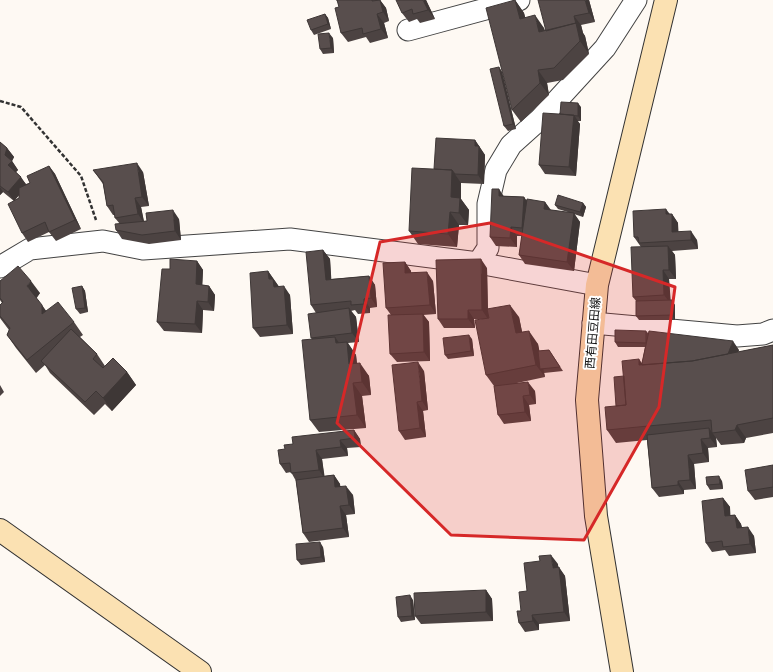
<svg xmlns="http://www.w3.org/2000/svg" width="773" height="672" font-family="Literata,'Noto Sans JP',serif">
  <style>
    .lines { fill: none; stroke-linecap: round; stroke-linejoin: round }
    .street-casing { stroke: #434343; stroke-width: 23 }
    .secondary-casing { stroke: #323232; stroke-width: 24 }
    .path { stroke: #323232; stroke-width: 2.5; stroke-dasharray: 4 2; stroke-linecap: butt }
    .street { stroke: #fff; stroke-width: 21 }
    .secondary { stroke: #fbe1b2; stroke-width: 22 }
    .wall { fill: #4c4342; fill-rule: evenodd }
    .shaded-wall { fill: #3e3736 }
    .building { fill: #584e4d; stroke: #3e3736 }
    .marked { fill: #d62828; fill-opacity: 0.2; stroke: #d62828; stroke-width: 3; stroke-linejoin: round }
    .labels { text-anchor: middle; stroke-width: 4; stroke-linejoin: round; paint-order: stroke }
    .street-label { font-size: 12px; fill: #101010; stroke: #fff }
  </style>
  <rect width="100%" height="100%" fill="#fef9f3"/>
  <g class="lines">
    <g class="street-casing">
      <path id="street" d="M408 30 519 0
        M478 263 488 248V204L496 170 511 145 540 119 605 48 636 0
        M0 267 30 249 103 241 143 249 290 239 478 263 597 285
        M593 323 737 336 763 334 773 330"/>
    </g>
    <g class="secondary-casing">
      <path id="secondary" d="M0 530 200 672
        M622 672 596 516 587 400 597 285 666 0"/>
    </g>
    <path class="path" d="M0 101 21 107 81 176 96 220"/>
    <use href="#street" class="street"/>
    <use href="#secondary" class="secondary"/>
  </g>
  <path class="wall" d="M336 0H380L386 8 389 21 384 23 388 38 370 43 366 37 348 42 341 33 339 7 338 2Z
    M426 0 435 19 420 23 417 19 409 22 402 13Z
    M515 0 524 13 525 17 544 28 545 31 589 0 595 22 581 25 583 33 585 36 589 54 563 80 547 83 549 95 521 122 512 110Z
    M325 14 328 18 331 29 314 35 311 30Z
    M333 38 334 53 323 54 320 49Z
    M499 67 502 72 516 129 508 131 504 126Z
    M581 107V121H577L580 124 576 176 545 174 539 165 560 114Z
    M475 140 485 155 484 184 461 183V199L469 210 468 225H459L457 247 418 244 409 231 435 169Z
    M0 142 7 148 14 157 12 161 18 170 16 172 26 184 30 183 49 166 55 174 81 229 56 241 49 232 28 242 22 233 14 201 3 192 0 195ZM19 195V198L15 200Z
    M93 170 143 172 149 206 141 207 144 221 179 219 181 240 149 244 122 239 116 230 120 224 115 218V215H113L107 206 103 184Z
    M503 196 524 197 526 200 545 202 551 210 571 213 558 209 555 205 583 203 586 207 583 217 574 214 580 222 574 271 525 264 519 255 522 236H517V247L496 246 490 237Z
    M672 214 678 223V232L697 240 698 249 672 251 675 255 676 279H669L670 300 675 305V320H639L636 316V301L633 297 641 247 634 237Z
    M323 250 330 259 331 279 369 276 375 285 377 307 370 308V313L358 314 355 310 351 311 356 317 359 342 348 343 356 355 357 363 369 376 371 395 362 396 366 428 319 432 310 420 312 339 311 338 316 313 311 305Z
    M197 261 203 270 202 285 209 286 215 295 214 311 203 310 202 333 164 331 157 322 170 269Z
    M405 262 411 271V273L433 281 436 314 423 315 429 322 430 361 397 362 390 354 391 315 386 308Z
    M487 268 488 309 519 317 522 332 538 344 539 351 549 350 563 371 544 373 545 377 517 383 535 391 536 404 529 405 531 421 504 424 498 415 494 386 486 375 483 319H474L475 328H444L438 319Z
    M268 271 279 287 290 295 293 334 260 337 253 328Z
    M0 281 40 293 36 298 46 311 74 322 83 335 80 337 97 354 105 366 127 372 136 385 112 411 105 404 94 415 50 373 45 365 36 373 16 348 7 335 9 330 0 318V305L2 303 0 300Z
    M82 286 85 291 88 312 80 314 76 309Z
    M646 331 648 333 739 350 738 352 773 345V433L746 438 744 443 721 445 716 438 717 447 708 448 709 462 694 464 696 489 684 490V494L659 497 652 488 647 440 616 443 607 430 616 406 624 376 642 363 645 347H618L615 342Z
    M472 339 474 356 448 359 445 355Z
    M424 371 428 410 423 411 426 437 405 440 399 431Z
    M0 385 4 392 0 396Z
    M354 430 360 439 361 447 347 448 348 456 322 459 324 476 334 475 340 484V487L353 495 355 514 346 515 349 537 309 542 303 533 296 481 291 472 286 473 280 464 285 449 293 444Z
    M773 465V497L755 500 748 491Z
    M722 481 723 489 710 490 707 485Z
    M723 498 730 507V515H735L741 524 742 527 754 536 756 553 729 556 725 550 712 552 706 543Z
    M323 547 325 562 301 565 297 560Z
    M558 564V567L565 576 570 621 539 624V630L525 632 519 623 521 611Z
    M486 590 492 599 493 621 421 624 415 616Z
    M413 600 415 620 401 622 398 617Z"/>
  <path class="shaded-wall" d="M380 0 386 8 389 21 383 12Z
    M423 0H426L435 19 428 10Z
    M515 0 524 13 529 32 520 19Z
    M585 0H589L595 22 589 13Z
    M325 14 328 18 331 29 328 24Z
    M377 14 384 23 388 38 381 29Z
    M535 15 544 28 548 45 539 32Z
    M574 16 581 25 583 33 585 36 589 54 580 41Z
    M329 33 333 38 334 53 331 48Z
    M499 67 502 72 516 129 513 124Z
    M538 70 547 83 549 95 540 83Z
    M578 103 581 107V121L578 116Z
    M574 115 580 124 576 176 569 167Z
    M475 140 485 155 484 184 478 175 475 146Z
    M7 148 14 157 12 161 18 170 14 174 8 165 5 155Z
    M137 163 143 172 149 206 142 197Z
    M49 166 55 174 81 229 75 220Z
    M452 170 461 183V199L469 210 468 225 459 213 451 197Z
    M21 177 27 186 14 201 8 192Z
    M0 187 3 192 0 195Z
    M499 189 505 198 499 196Z
    M524 197 530 206 529 237 522 228Z
    M135 198 141 207 144 223 138 214Z
    M545 202 551 211 544 209Z
    M583 203 586 207 583 217 580 212Z
    M666 209 672 217V214L678 223 679 241 672 232 666 214Z
    M173 210 179 219 181 240 175 231Z
    M450 212 459 225 457 247 448 234Z
    M574 213 580 222 574 271 567 262Z
    M511 227 517 236V247L510 238Z
    M691 231 697 240 698 249 691 240Z
    M668 246 675 255 676 279 669 270Z
    M323 250 330 259 332 289 326 280Z
    M481 259 487 268 488 319 482 310Z
    M197 261 203 270 202 293 196 284Z
    M405 262 411 271 412 282 405 273Z
    M663 270 669 279 671 304 664 295Z
    M268 271 280 288 274 287 269 279Z
    M427 272 433 281 436 314 430 305Z
    M369 276 375 285 377 307 371 298Z
    M31 281 40 293 36 299 27 286Z
    M82 286 85 291 88 312 85 308Z
    M209 286 215 295 214 311 208 302Z
    M284 286 290 295 293 334 287 325Z
    M364 299 370 308V313L364 304Z
    M672 300 675 305V320L672 315Z
    M197 301 203 310 202 333 195 324Z
    M42 305 51 318 42 314Z
    M510 305 519 317 525 346 516 333Z
    M349 308 356 317 359 342 352 333Z
    M468 310 474 319 475 328 468 319Z
    M423 314 429 322 430 361 424 352Z
    M529 331 538 344 545 377 536 365Z
    M469 335 472 339 474 356 471 351Z
    M335 337 344 350 336 343Z
    M733 341 739 350 733 367 726 358Z
    M347 342 356 355 358 377 349 364Z
    M639 359 646 369 639 365Z
    M418 362 424 371 428 410 422 401Z
    M360 363 369 376 371 395 362 382Z
    M127 372 136 385 112 411 103 398Z
    M528 382 535 391 536 404 530 395Z
    M353 383 362 396 366 428 357 415Z
    M523 396 529 405 531 421 525 412Z
    M417 402 423 411 426 437 420 428Z
    M737 425 746 438 744 443 735 430Z
    M709 428 716 438 717 447 710 438Z
    M354 430 360 439 361 447 355 438Z
    M701 439 708 448 709 462 703 453Z
    M340 440 347 448 348 456 341 447Z
    M316 450 322 459 325 479 319 470Z
    M688 455 694 464 696 489 690 480Z
    M334 475 340 484 342 496 335 487Z
    M719 476 722 481 723 489 720 484Z
    M678 481 684 490V494L678 485Z
    M346 486 353 495 355 514 349 505Z
    M723 498 730 507 731 525 725 516Z
    M340 506 346 515 349 537 343 528Z
    M735 515 741 524 743 537 737 528Z
    M748 527 754 536 756 553 750 544Z
    M320 542 323 547 325 562 321 557Z
    M551 555 558 564 559 577 553 568Z
    M559 567 565 576 570 621 564 612Z
    M486 590 492 599 493 621 486 612Z
    M410 595 413 600 415 620 412 616Z
    M532 615 539 624V630L533 621Z"/>
  <path class="building" d="M337 0H372V1L380 0 383 12 377 14 381 29 363 34 362 28 341 33 335 8 339 7Z
    M396 0H423L428 10 413 14 412 9 402 13Z
    M515 0 520 19 535 15 539 32 576 23 580 41 554 68 538 70 540 83 512 110 486 8Z
    M538 0H585L589 13 574 16 576 24V23L546 31Z
    M325 14 328 24 311 30 307 20Z
    M329 33 331 48 320 49 318 34Z
    M499 67 513 124 504 126 490 69Z
    M561 102 578 103V116L560 114Z
    M543 113 574 115 569 167 539 165Z
    M436 138 475 140V146H479L478 175 455 174 452 170 434 169Z
    M0 142 7 148 5 155 12 161 8 165 21 177 8 192 0 186Z
    M137 163 142 197 135 198 138 214 115 218 113 205 107 206 103 182 93 170Z
    M49 166 75 220 49 232 45 222 22 233 8 204 19 198V188L30 183 27 176Z
    M412 168 452 170 451 197 460 198 459 213 450 212 448 234 409 231Z
    M492 189H499V196L524 197 522 228 511 227 510 238 490 237Z
    M558 195 583 203 580 212 555 205Z
    M527 199 545 202 544 209 574 213 567 262 519 255Z
    M666 209V214H672V232L691 231V240L639 243 638 237H634L633 211Z
    M173 210 175 231 142 235 116 230 115 224 147 221 146 213Z
    M668 246 669 270H663L664 295 633 297 631 247Z
    M323 250 326 280 369 276 371 298 364 299V304L351 305V301L311 305 306 252Z
    M170 259 197 261 196 284 209 286 208 302 197 301 195 324 157 322 162 269H170Z
    M481 259 482 310H468V319H438L436 260Z
    M405 262V273L427 272 430 305 386 308 383 263Z
    M18 266 31 281 27 286 42 305V314L58 302 74 322 27 360 7 335 10 328 0 316V305L3 302 0 298V281Z
    M268 271 269 279H273L274 287 284 286 287 325 253 328 250 273Z
    M82 286 85 308 76 309 72 288Z
    M672 300V315L636 316V301Z
    M510 305 516 333 529 331 536 365 486 375 475 320 489 318 487 309Z
    M349 308 352 333 311 338 308 314Z
    M423 314 424 352 390 354 388 315Z
    M71 329 97 354 93 359 103 368 113 358 127 372 103 398 96 391 85 402 41 361Z
    M615 330 646 331V343L615 342Z
    M649 331 733 341 728 354 692 361 642 365V363Z
    M469 335 471 351 445 355 443 338Z
    M335 337 336 343 347 342 349 364 360 363 362 382 353 383 357 415 310 420 302 340Z
    M773 345V418L737 425 735 430 712 433 711 420 607 430 605 407 626 405 622 361 639 359V365L692 361Z
    M549 350 560 367 540 369 538 351Z
    M418 362 422 401 417 402 420 428 399 431 392 365Z
    M624 376 626 405 616 406 614 377Z
    M528 382 530 395 523 396 525 412 498 415 494 386Z
    M709 428 710 438 701 439 703 453 688 455 690 480 678 481V485L652 488 647 435Z
    M354 430 355 438 340 440 341 447 316 450 319 470 291 473 290 463 280 464 278 450 285 449 284 445 293 444 292 437Z
    M773 465V487L748 491 745 470Z
    M334 475 335 487 346 486 349 505 340 506 343 528 303 533 296 480Z
    M719 476 720 484 707 485 706 477Z
    M723 498 725 516 735 515 737 528 748 527 750 544 723 547 722 541 706 543 702 501Z
    M320 542 321 557 297 560 296 544Z
    M551 555 553 568 559 567 564 612 532 615 533 621 519 623 517 611H521L519 592 527 591 524 563 540 561 539 556Z
    M486 590V612L415 616 414 593Z
    M410 595 412 616 398 617 396 597Z"/>
  <path class="marked" d="M490 223 675 287 659 407 584 540 451 535 337 423 380 242Z"/>
  <g class="labels">
    <g class="street-label">
      <text transform="translate(593 333) rotate(-85)" y="4">西有田豆田線</text>
    </g>
  </g>
</svg>
